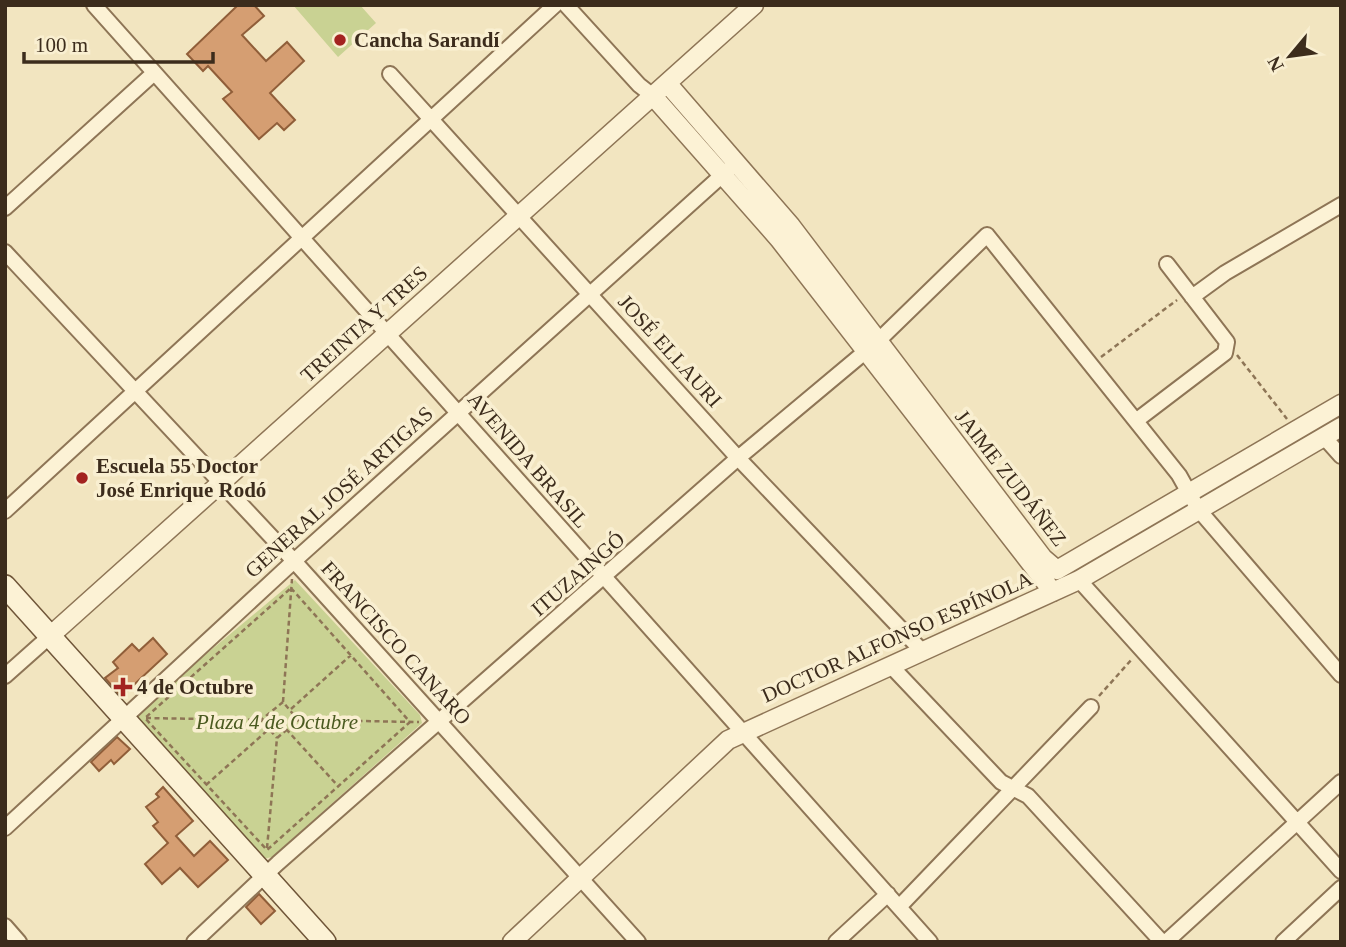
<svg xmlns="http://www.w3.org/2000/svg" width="1346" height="947" font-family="Georgia,serif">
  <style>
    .green { fill: #c9d293 }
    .building { fill: #d59e72; stroke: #905e39; stroke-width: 2 }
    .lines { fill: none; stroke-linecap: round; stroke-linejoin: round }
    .minor-casing { stroke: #8e7556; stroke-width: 18 }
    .tertiary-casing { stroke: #8e7556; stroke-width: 21 }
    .secondary-casing { stroke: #705639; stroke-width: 24 }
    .path { stroke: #8e7556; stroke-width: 2.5; stroke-dasharray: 5 3.5; stroke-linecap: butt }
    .minor { stroke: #fcf2d5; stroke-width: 14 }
    .tertiary { stroke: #fcf2d5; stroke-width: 18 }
    .secondary { stroke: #fcf2d5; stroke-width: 21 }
    .poi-dot { fill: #a32320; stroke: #f9efd1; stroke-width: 2.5 }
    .labels { text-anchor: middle; stroke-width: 7; stroke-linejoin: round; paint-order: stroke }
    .poi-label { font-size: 21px; font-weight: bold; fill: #3c2c1c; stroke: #f9efd1; text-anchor: start }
    .street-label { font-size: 21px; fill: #3c2c1c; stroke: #f9efd1 }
    .park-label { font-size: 21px; font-style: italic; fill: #4a5a20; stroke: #f9efd1 }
  </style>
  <rect width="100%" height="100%" fill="#f2e5c0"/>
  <path class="green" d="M293 5H360L376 23 338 57Z
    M295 580 420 715 422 723 272 857 263 859 136 720 139 710Z"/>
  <path class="building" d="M238 5H254L264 16 242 35 266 61 287 42 304 61 270 93 295 120 284 130 277 123 259 139 223 99 232 92 208 66 203 71 187 54Z
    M153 638 167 654 124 694H119L105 678 118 668 113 662 132 644 139 651Z
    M117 737 130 749 114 764 111 760 99 771 91 762Z
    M163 787 193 821 176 836 194 856 210 841 228 860 198 887 180 868 162 884 145 864 168 843 153 826 158 822 146 807 159 797 156 794Z
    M259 894 275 911 261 924 246 907Z"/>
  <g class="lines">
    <g class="minor-casing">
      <path id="minor" d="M94 5 930 942
        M566 5 639 85 653 96
        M390 74 738 458 923 652
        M5 208 154 73
        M5 252 294 561 638 942
        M1192 297 1225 273 1341 205
        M1137 420 1225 353 1227 342 1167 264
        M1324 437 1341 456
        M5 511 555 5
        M1079 580 1341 871
        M891 666 1001 782 1028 796 1162 942
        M5 676 50 636
        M5 828 294 561 729 169
        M899 907 1091 707
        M5 926 19 942
        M194 942 278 863 738 458 878 341 987 235 1179 475 1198 509 1341 675
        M836 942 888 894
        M1166 942 1341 782
        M1283 942 1341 888"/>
    </g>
    <g class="tertiary-casing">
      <path id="tertiary" d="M667 83 791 226 1043 558 1057 570 1341 404
        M653 96 779 239 1053 592
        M50 636 754 5
        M512 942 728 740 1079 580 1341 427"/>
    </g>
    <g class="secondary-casing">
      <path id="secondary" d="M5 586 325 942"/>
    </g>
    <path class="path" d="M1237 355 1287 419
      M1101 357 1177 300
      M291 588 410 722 267 850 145 718Z
      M1099 696 1132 659
      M283 702 292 579
      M291 709 351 655
      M146 718 261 720
      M298 720 419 722
      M286 729 338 786
      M206 785 269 729
      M267 848 277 738 298 720 283 702 261 720 277 738"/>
    <use href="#minor" class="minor"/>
    <use href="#tertiary" class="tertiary"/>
    <use href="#secondary" class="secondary"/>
  </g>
  <g class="poi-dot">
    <circle cx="340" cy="40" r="7"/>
    <circle cx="82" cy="478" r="7"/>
    <path d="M119.5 676.5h7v7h7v7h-7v7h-7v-7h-7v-7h7z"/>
  </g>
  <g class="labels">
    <g class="poi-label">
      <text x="354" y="47">Cancha Sarandí</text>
      <text x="96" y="473">Escuela 55 Doctor<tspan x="96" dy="24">José Enrique Rodó</tspan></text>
      <text x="137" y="694">4 de Octubre</text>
    </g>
    <g class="street-label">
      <text transform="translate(364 324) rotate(-42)" y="7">TREINTA Y TRES</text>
      <text transform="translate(670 351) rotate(48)" y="7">JOSÉ ELLAURI</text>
      <text transform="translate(528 460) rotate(49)" y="7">AVENIDA BRASIL</text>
      <text transform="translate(1011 478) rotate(52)" y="7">JAIME ZUDÁÑEZ</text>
      <text transform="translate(339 492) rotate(-42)" y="7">GENERAL JOSÉ ARTIGAS</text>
      <text transform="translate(578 574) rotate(-41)" y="7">ITUZAINGÓ</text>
      <text transform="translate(897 637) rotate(-24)" y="7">DOCTOR ALFONSO ESPÍNOLA</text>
      <text transform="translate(396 643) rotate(48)" y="7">FRANCISCO CANARO</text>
    </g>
    <g class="park-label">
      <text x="277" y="729">Plaza 4 de Octubre</text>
    </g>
  </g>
  <rect width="1346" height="947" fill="none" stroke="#3c2c1c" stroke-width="14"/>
  <g transform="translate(1290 56) rotate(241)" stroke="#f9efd1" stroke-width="5" paint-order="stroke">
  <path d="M0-5L12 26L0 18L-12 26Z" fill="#3c2c1c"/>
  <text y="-10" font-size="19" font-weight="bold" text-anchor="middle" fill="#3c2c1c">N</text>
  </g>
  <path d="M24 52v10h189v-10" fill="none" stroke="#3c2c1c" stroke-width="3.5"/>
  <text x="35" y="52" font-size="21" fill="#3c2c1c" stroke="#f9efd1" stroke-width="5" paint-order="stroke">100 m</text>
</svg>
